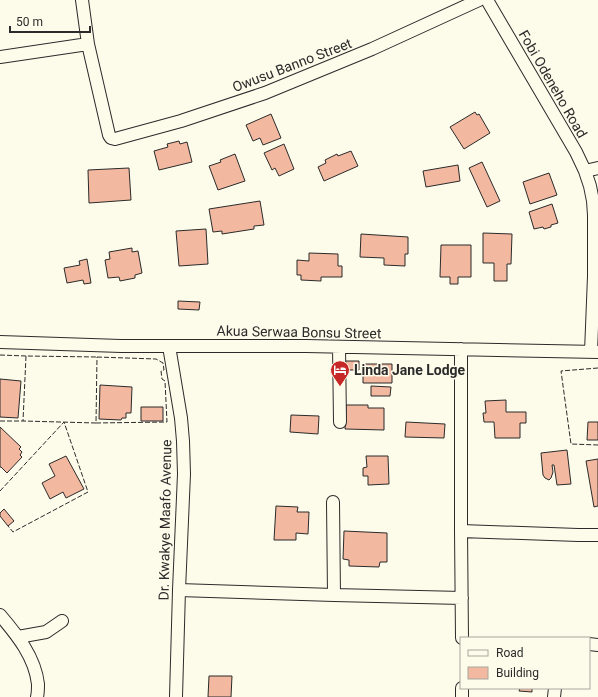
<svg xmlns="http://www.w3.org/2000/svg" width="598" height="697" font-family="Roboto,sans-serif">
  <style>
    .building { fill: #f2b8a0; stroke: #2b2b2b }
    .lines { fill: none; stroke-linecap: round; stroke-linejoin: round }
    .minor-casing { stroke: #2b2b2b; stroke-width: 14 }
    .minor { stroke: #fdfbea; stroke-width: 12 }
    .fence { stroke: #2b2b2b; stroke-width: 1; stroke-dasharray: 5 2; stroke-linecap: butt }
    .labels { text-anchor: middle; stroke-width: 3; stroke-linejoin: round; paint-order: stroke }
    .street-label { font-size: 14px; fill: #2b2b2b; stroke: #fdfbea }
    .poi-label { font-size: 14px; font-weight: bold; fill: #2b2b2b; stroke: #fdfbea; text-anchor: start }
  </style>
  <rect width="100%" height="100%" fill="#fdfbea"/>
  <path class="building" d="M475 112 477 115 479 114 490 133 464 149 450 127Z
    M271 114 281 138 263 145 260 138 253 141 246 125Z
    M179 141 180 144 187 142 192 162 159 170 154 151 168 147 167 144Z
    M284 144 294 169 279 176 275 168 272 170 264 153Z
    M351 151 358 166 324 181 318 167 326 163 325 160 337 154 338 156Z
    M235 154 245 181 218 190 209 166 221 162 220 160Z
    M482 162 500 201 487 207 469 168Z
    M458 165 460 181 426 187 423 171Z
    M129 168 131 200 89 203 88 170Z
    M549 173 557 195 530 204 523 182Z
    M260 201 264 225 254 226V229L222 234V231L213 232 209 209Z
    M552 204 558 223 551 225V227L544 229 543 227 534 229 529 212Z
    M206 229 208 264 179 266 176 231Z
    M483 233 512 234 511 264H507V281H494V263H483Z
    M361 234 408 237V254H405V266L384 265V258L360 257Z
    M441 245H471V277H458V284H450V277H440Z
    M132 248V252L138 251 142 273 135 275V278L120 281 119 277 108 278 105 260 110 259 109 252Z
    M309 253 338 254V266H342V277H321V281L301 280V275H297V260L309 261Z
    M87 259 91 283 84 284 83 280 67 283 64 268 80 265 79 261Z
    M178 301 200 302 199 310 178 309Z
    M341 361H359V370H341Z
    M363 364H392V383H363Z
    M0 379 21 381 18 418 0 417Z
    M100 385 132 387 131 413H126V418H122L121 420 99 419Z
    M371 386 391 387 390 396H371Z
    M506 400V412H526V423H520V438H495L494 422H484L483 413H486L485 401Z
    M346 405H368V408H384V430L345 429Z
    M141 407H163V421H141Z
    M291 415 319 416 318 434 290 432Z
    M406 422 445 424 444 438 405 437Z
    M588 422H598V440H587Z
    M0 427 21 447 19 449 22 452 20 455 22 457 7 473 1 467H0Z
    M567 450 571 484 557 485 554 465H552L553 472 551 478 549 480 545 478 543 475 541 453Z
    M66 456 84 489 66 498 63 492 50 499 42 483 55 476 49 464Z
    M366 456H388L389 484 368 485V476H363V468L367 467Z
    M598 459V506L594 507 586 461Z
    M276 506 298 507 297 512H309L308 534 296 533V540H274Z
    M4 509 14 521 8 526 0 516V513Z
    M344 531 387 533V562H380L379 567 349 566V560L343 559Z
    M209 676H232L231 697H208Z
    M520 688H532V692L519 691Z"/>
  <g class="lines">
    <g class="minor-casing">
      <path id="minor" d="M82 0 88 44 109 135 111 138 115 139 181 121 265 93 372 49 479 0
        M487 0 576 152 585 171 590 186 593 201 594 215V276L591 352
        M0 57 88 44
        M585 171 598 168
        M0 342 121 346H306L598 352
        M169 346 181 418 183 441 184 474 179 590 176 697
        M339 347 340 422
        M461 349V531L462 638
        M333 502 334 595
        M461 531 578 535H598
        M179 590 334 595 462 598
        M0 615C17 635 35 657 38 684 38 688 38 693 37 697
        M18 637 46 632 62 621
        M589 644 598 645
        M462 688V697
        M554 697 555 688"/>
    </g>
    <use href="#minor" class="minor"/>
    <path class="fence" d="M0 355 26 356
      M97 357 156 359 163 363 164 370 161 371 162 379 165 381 167 422 96 423Z
      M598 368 561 371 571 444 598 445
      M0 421H23
      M96 423 23 421 26 356 97 357
      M0 491 64 422 88 492 13 532 8 526"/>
  </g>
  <defs>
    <g id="hotel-pin" transform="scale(1)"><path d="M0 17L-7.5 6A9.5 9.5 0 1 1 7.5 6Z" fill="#c62828" stroke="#fdfbea"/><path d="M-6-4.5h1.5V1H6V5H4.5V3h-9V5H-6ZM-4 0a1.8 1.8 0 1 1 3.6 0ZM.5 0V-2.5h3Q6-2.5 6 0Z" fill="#fff"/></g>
  </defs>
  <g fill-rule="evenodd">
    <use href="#hotel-pin" x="340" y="370"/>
  </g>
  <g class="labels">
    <g class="street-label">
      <text transform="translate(292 65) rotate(-21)" y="5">Owusu Banno Street</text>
      <text transform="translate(553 84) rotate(60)" y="5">Fobi Odeneho Road</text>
      <text transform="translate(299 332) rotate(1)" y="5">Akua Serwaa Bonsu Street</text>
      <text transform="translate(165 520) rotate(-89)" y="5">Dr. Kwakye Maafo Avenue</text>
    </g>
    <g class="poi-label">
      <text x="354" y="375">Linda Jane Lodge</text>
    </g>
  </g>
  <rect x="460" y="637" width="130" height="52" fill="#fdfbea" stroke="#a9a89e"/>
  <rect x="468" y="650" width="20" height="6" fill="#fdfbea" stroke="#a9a89e"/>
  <text x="496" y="657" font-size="12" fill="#2b2b2b">Road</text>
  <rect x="468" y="667" width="20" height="12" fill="#f2b8a0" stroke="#a9a89e"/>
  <text x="496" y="677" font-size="12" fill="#2b2b2b">Building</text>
  <path d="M10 26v6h80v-6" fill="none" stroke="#2b2b2b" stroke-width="2"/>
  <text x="16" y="26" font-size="12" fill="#2b2b2b" stroke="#fdfbea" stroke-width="3" paint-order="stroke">50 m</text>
</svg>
